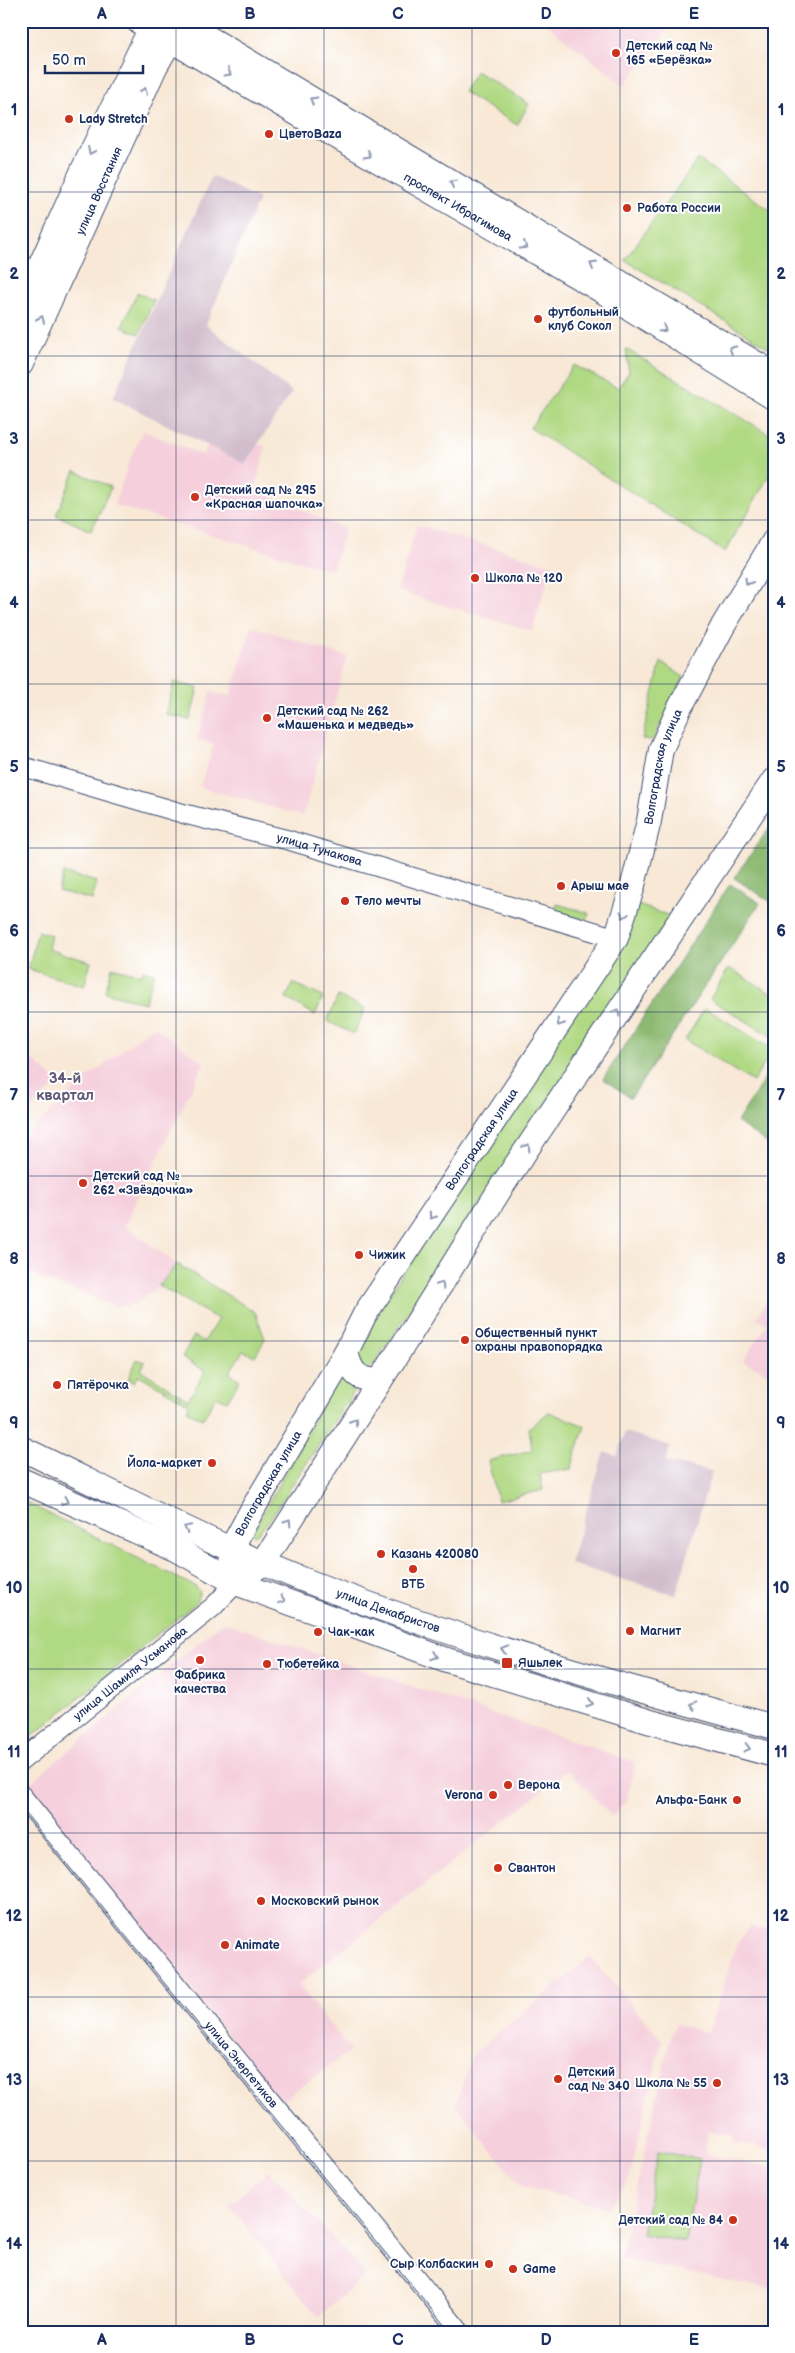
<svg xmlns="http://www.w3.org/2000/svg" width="795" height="2353" font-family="'Balsamiq Sans',sans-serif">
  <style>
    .built { fill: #f5cfdb }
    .industrial { fill: #d1bdcc }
    .green { fill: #b0d983; stroke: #668470 }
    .forest { fill: #8cb971; stroke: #547468 }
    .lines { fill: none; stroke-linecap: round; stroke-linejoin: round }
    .minor-casing { stroke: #3c4b70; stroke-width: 21 }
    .major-casing { stroke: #3c4b70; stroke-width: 26 }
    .minor { stroke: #fff; stroke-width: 19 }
    .major { stroke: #fff; stroke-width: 24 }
    .tram { stroke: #1b2f5e; stroke-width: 1 }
    .oneway { stroke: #8d97ae }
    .grid { fill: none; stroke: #1b2f5e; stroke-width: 1; stroke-opacity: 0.55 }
    .poi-dot { fill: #c8321e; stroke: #fff; stroke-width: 2 }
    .labels { text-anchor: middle; stroke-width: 4; stroke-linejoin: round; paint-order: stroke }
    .poi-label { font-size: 12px; font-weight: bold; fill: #1b2f5e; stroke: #fff; text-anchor: start }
    .street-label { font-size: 12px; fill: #1b2f5e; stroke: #fff }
    .quarter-label { font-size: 15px; font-weight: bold; fill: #615b77; stroke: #fff }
    .neatline { fill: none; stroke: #1b2f5e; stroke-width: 2 }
    .grid-label { font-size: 16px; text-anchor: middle; font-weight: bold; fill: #1b2f5e }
  </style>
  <rect width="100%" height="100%" fill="#fff"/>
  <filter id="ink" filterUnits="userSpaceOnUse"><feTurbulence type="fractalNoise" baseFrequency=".02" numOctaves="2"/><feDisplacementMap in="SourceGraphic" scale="10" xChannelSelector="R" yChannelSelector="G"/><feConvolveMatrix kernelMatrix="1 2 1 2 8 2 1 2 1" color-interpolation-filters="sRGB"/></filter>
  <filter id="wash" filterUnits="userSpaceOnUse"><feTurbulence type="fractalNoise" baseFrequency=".0096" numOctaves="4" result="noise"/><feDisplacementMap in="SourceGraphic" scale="20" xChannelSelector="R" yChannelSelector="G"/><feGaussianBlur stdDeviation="1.12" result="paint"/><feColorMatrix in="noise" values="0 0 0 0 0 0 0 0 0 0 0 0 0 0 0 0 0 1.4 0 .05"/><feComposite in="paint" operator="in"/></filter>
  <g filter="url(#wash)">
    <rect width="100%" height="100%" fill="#f8e8d5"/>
    <path class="built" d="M542 21H675L624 85Z
      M215 426 266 447 255 489 345 529 332 571 114 505 131 457 143 431 203 455Z
      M417 525 552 565 532 631 397 591Z
      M252 626 347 657 303 816 200 787 214 744 197 740 211 692 230 696Z
      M154 1026 204 1063 124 1226 177 1264 159 1286 134 1305 117 1307 21 1270V1140L89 1076Z
      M21 1049 58 1083 21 1117Z
      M774 1293V1377L743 1361 767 1325 756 1317Z
      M223 1622 635 1762 627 1799 612 1817 568 1770 298 1985 351 2050 281 2101 25 1787Z
      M750 1926 774 1930V2150L733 2142 734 2136 708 2131 705 2154 774 2168V2290L620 2259 671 2035 676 2024 708 2033 736 1946Z
      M590 1957 662 2040 629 2179 609 2208 521 2186 455 2105 473 2054Z
      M269 2170 367 2275 318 2317 229 2205Z"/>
    <path class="industrial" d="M212 176 259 199 206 325 292 392 245 464 113 398Z
      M625 1432 670 1446 666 1462 712 1471 676 1595 570 1564 604 1452 617 1456Z"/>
    <path class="green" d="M476 71 529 104 517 125 463 92Z
      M698 159 774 213V351L625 260Z
      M137 293 154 300 139 334 122 327Z
      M626 349 774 437V467L725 552 530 428 574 365 618 388 629 372Z
      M75 471 111 487 91 531 56 515Z
      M661 662 684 677 653 740 642 739Z
      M174 682 198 688 190 720 166 714Z
      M63 873 97 882 92 900 58 891Z
      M557 904 589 913 587 920 555 912Z
      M635 904 670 916 372 1367 366 1371 353 1352Z
      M38 931 51 935 48 949 91 962 84 986 28 969Z
      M112 967 141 975 143 970 154 973 145 1003 105 992Z
      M729 968 774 995V1038L710 999Z
      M293 983 323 997 315 1015 286 998Z
      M338 996 365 1009 354 1034 327 1021Z
      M705 1008 773 1050 753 1082 685 1040Z
      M177 1264 255 1312 265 1339 255 1356 243 1351 229 1373 240 1380 227 1401 216 1396 203 1419 187 1411 189 1404 139 1375 134 1382 128 1379 137 1359 145 1362 141 1370 188 1400 205 1371 182 1357 194 1336 204 1342 218 1319 159 1286Z
      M341 1370 360 1382 270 1519 259 1532 255 1535 252 1533Z
      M549 1412 585 1426 571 1469 540 1474 543 1490 498 1501 488 1461 532 1450 529 1428Z
      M21 1500 196 1587 200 1591 196 1603 21 1745Z
      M658 2151 700 2159 685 2242 642 2234Z"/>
    <path class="forest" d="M769 828 774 831V904L734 878Z
      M730 884 760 903 631 1098 603 1079Z
      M774 1064V1148L737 1122Z"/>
  </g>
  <g filter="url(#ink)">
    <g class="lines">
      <g class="minor-casing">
        <g id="minor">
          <path id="s1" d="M21 766 185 814 288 840 616 938"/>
          <path id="s2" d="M21 1761 213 1607 236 1583"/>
          <path id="s3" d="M21 1795 460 2332"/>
        </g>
      </g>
      <g class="major-casing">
        <g id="major">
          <path id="s4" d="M138 21 604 292 774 398"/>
          <path d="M180 21 774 374"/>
          <path d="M21 309 83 170 154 21"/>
          <path id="s5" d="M21 364 155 67 178 27"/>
          <path d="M346 1352C351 1373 357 1380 380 1381"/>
          <path id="s6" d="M21 1448C116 1494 209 1543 307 1581 459 1640 617 1685 774 1727"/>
          <path d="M21 1480 176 1549 236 1583 447 1660 651 1722 774 1755"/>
          <path id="s7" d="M236 1583 231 1549 252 1510 346 1352 365 1314 616 938 632 889 649 821 661 749 679 709 723 626 774 541"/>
          <path d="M236 1583 263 1563 412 1331 502 1186 774 780"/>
        </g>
      </g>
      <use href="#minor" class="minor"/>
      <use href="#major" class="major"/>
      <path class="tram" d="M21 1808 450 2332"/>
    </g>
    <defs><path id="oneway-chevron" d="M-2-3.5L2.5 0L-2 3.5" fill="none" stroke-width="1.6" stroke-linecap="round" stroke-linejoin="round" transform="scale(1.25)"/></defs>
    <g class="oneway">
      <use href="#oneway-chevron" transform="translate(228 73) rotate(30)"/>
      <use href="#oneway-chevron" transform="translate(144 91) rotate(-66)"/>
      <use href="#oneway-chevron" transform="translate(313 100) rotate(-149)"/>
      <use href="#oneway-chevron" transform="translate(91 151) rotate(115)"/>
      <use href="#oneway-chevron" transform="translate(368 155) rotate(30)"/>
      <use href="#oneway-chevron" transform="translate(453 183) rotate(-150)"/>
      <use href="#oneway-chevron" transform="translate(524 246) rotate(30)"/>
      <use href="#oneway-chevron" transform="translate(593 265) rotate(-150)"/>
      <use href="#oneway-chevron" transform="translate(41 319) rotate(-66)"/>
      <use href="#oneway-chevron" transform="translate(663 329) rotate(32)"/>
      <use href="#oneway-chevron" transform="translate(732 349) rotate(-149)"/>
      <use href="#oneway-chevron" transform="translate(748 582) rotate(120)"/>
      <use href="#oneway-chevron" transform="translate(624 915) rotate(108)"/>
      <use href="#oneway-chevron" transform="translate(617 1012) rotate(-56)"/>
      <use href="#oneway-chevron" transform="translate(560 1023) rotate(123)"/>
      <use href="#oneway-chevron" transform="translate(527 1147) rotate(-57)"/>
      <use href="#oneway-chevron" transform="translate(432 1216) rotate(125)"/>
      <use href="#oneway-chevron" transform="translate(441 1285) rotate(-58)"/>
      <use href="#oneway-chevron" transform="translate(354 1422) rotate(-57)"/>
      <use href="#oneway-chevron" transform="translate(65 1501) rotate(25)"/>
      <use href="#oneway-chevron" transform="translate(288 1522) rotate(-57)"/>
      <use href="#oneway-chevron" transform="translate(187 1528) rotate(-154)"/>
      <use href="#oneway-chevron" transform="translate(282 1600) rotate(20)"/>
      <use href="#oneway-chevron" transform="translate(504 1649) rotate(-163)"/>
      <use href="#oneway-chevron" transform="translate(435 1656) rotate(20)"/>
      <use href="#oneway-chevron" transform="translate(590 1703) rotate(17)"/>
      <use href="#oneway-chevron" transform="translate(693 1705) rotate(-165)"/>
      <use href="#oneway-chevron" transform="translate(747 1748) rotate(15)"/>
    </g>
  </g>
  <path class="grid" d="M176 21V2332M324 21V2332M472 21V2332M620 21V2332M21 192H774M21 356H774M21 520H774M21 684H774M21 848H774M21 1012H774M21 1176H774M21 1341H774M21 1505H774M21 1669H774M21 1833H774M21 1997H774M21 2161H774"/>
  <g class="poi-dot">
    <circle cx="616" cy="53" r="5"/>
    <circle cx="69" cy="119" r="5"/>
    <circle cx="269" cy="134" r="5"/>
    <circle cx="627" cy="208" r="5"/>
    <circle cx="538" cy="319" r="5"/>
    <circle cx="195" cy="497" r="5"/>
    <circle cx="475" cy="578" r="5"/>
    <circle cx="267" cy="718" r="5"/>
    <circle cx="561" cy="886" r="5"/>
    <circle cx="345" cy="901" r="5"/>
    <circle cx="83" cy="1183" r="5"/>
    <circle cx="359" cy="1255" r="5"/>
    <circle cx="465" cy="1340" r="5"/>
    <circle cx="57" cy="1385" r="5"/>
    <circle cx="212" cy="1463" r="5"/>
    <circle cx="381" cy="1554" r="5"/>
    <circle cx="413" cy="1569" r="5"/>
    <circle cx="630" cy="1631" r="5"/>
    <circle cx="318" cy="1632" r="5"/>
    <circle cx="200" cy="1660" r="5"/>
    <rect x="501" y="1657" width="12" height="12" rx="2.5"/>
    <circle cx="267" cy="1664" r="5"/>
    <circle cx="508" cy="1785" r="5"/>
    <circle cx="493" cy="1795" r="5"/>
    <circle cx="737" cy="1800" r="5"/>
    <circle cx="498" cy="1868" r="5"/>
    <circle cx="261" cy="1901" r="5"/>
    <circle cx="225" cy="1945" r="5"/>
    <circle cx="558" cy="2079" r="5"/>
    <circle cx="717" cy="2083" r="5"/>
    <circle cx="733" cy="2220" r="5"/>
    <circle cx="489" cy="2264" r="5"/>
    <circle cx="513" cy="2269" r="5"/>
  </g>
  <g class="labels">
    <g class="poi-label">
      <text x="626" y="50">Детский сад №<tspan x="626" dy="14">165 «Берёзка»</tspan></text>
      <text x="79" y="123">Lady Stretch</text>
      <text x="279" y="138">ЦветоBaza</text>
      <text x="637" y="212">Работа России</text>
      <text x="548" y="316">футбольный<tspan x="548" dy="14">клуб Сокол</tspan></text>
      <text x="205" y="494">Детский сад № 295<tspan x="205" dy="14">«Красная шапочка»</tspan></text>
      <text x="485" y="582">Школа № 120</text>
      <text x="277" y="715">Детский сад № 262<tspan x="277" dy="14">«Машенька и медведь»</tspan></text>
      <text x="571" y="890">Арыш мае</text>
      <text x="355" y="905">Тело мечты</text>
      <text x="93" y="1180">Детский сад №<tspan x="93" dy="14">262 «Звёздочка»</tspan></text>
      <text x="369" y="1259">Чижик</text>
      <text x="475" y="1337">Общественный пункт<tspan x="475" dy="14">охраны правопорядка</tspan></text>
      <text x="67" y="1389">Пятёрочка</text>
      <text x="202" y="1467" text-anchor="end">Йола-маркет</text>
      <text x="391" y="1558">Казань 420080</text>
      <text x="413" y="1588" text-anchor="middle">ВТБ</text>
      <text x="640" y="1635">Магнит</text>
      <text x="328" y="1636">Чак-как</text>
      <text x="518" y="1667">Яшьлек</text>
      <text x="277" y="1668">Тюбетейка</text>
      <text x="200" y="1679" text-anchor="middle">Фабрика<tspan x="200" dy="14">качества</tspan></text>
      <text x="518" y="1789">Верона</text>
      <text x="483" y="1799" text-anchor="end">Verona</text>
      <text x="727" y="1804" text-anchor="end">Альфа-Банк</text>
      <text x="508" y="1872">Свантон</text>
      <text x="271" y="1905">Московский рынок</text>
      <text x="235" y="1949">Animate</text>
      <text x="568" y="2076">Детский<tspan x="568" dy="14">сад № 340</tspan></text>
      <text x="707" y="2087" text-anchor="end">Школа № 55</text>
      <text x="723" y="2224" text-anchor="end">Детский сад № 84</text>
      <text x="479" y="2268" text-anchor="end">Сыр Колбаскин</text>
      <text x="523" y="2273">Game</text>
    </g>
    <g class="street-label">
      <text dy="4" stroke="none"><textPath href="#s5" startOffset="190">улица Восстания</textPath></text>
      <text dy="4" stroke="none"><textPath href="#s4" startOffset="370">проспект Ибрагимова</textPath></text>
      <text dy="4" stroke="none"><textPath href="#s7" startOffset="935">Волгоградская улица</textPath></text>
      <text dy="4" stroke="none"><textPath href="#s1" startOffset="310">улица Тунакова</textPath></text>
      <text dy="4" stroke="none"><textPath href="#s7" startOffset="515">Волгоградская улица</textPath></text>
      <text dy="4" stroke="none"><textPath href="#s7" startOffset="110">Волгоградская улица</textPath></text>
      <text dy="4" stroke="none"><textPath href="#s6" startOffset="402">улица Декабристов</textPath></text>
      <text dy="4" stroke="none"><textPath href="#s2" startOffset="140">улица Шамиля Усманова</textPath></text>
      <text dy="4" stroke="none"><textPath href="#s3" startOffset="348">улица Энергетиков</textPath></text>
    </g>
    <g class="quarter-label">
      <text x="65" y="1083">34-й<tspan x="65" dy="17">квартал</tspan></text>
    </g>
  </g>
  <rect width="795" height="2353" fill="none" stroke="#fff" stroke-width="55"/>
  <path d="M45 65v8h98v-8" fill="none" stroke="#1b2f5e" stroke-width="2.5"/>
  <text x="52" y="65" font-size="15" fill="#1b2f5e" stroke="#ffffff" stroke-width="4" paint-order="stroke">50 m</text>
  <rect x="28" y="28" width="740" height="2298" class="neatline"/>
  <g class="grid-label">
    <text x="102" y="19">A</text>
    <text x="250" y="19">B</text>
    <text x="398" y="19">C</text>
    <text x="546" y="19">D</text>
    <text x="694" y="19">E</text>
    <text x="14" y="115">1</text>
    <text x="781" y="115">1</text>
    <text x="14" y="279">2</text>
    <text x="781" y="279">2</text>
    <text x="14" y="444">3</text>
    <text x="781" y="444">3</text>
    <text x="14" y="608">4</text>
    <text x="781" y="608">4</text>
    <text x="14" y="772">5</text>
    <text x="781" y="772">5</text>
    <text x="14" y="936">6</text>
    <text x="781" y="936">6</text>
    <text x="14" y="1100">7</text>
    <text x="781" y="1100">7</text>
    <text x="14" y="1264">8</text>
    <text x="781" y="1264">8</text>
    <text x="14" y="1428">9</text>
    <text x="781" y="1428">9</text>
    <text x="14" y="1593">10</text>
    <text x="781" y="1593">10</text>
    <text x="14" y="1757">11</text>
    <text x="781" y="1757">11</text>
    <text x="14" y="1921">12</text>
    <text x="781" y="1921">12</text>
    <text x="14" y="2085">13</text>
    <text x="781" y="2085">13</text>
    <text x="14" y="2249">14</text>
    <text x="781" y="2249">14</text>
    <text x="102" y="2345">A</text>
    <text x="250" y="2345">B</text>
    <text x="398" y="2345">C</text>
    <text x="546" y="2345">D</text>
    <text x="694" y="2345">E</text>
  </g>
</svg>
